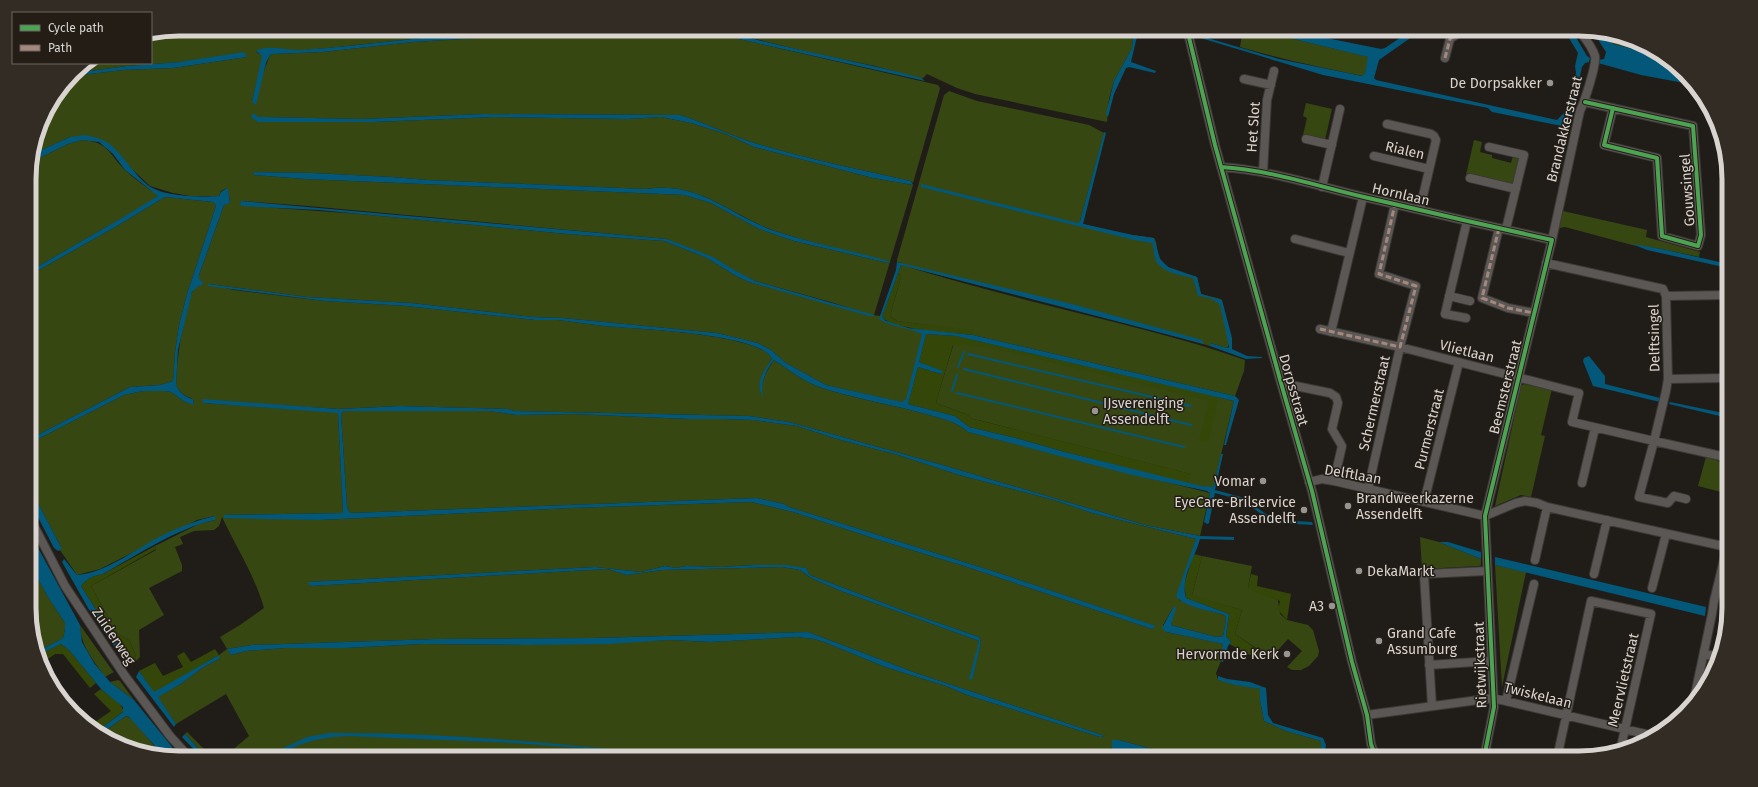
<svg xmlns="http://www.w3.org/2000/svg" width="1758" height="787" font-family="'Fira Sans',sans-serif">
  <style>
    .green { fill: #364712; fill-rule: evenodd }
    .forest { fill: #344708 }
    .water { fill: #035779 }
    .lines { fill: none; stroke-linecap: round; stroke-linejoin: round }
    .stream { stroke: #035779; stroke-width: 2 }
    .minor-casing { stroke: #3b3836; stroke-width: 10 }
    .minor { stroke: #5a5754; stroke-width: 8 }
    .quiet { stroke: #a5887d; stroke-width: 3; stroke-dasharray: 6 3; stroke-linecap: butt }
    .cycleway-casing { stroke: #231d16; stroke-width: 6 }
    .cycleway { stroke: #4ca352; stroke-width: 4 }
    .poi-dot { fill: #989490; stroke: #231d16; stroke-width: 1.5 }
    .labels { text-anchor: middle; stroke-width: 3; stroke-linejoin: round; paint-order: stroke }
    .poi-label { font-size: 14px; fill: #d9d4d0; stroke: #231d16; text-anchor: end }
    .street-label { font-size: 14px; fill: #d9d4d0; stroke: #231d16 }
    .rim { fill: none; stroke: #d9d4d0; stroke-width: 5 }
  </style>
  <rect width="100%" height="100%" fill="#201d19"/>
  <path class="green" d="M179 29H270L268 36H273L275 29H506L338 47 295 51 270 49 259 50 256 52 263 56 252 102 270 55 273 54 322 52 413 42 480 38 498 33 571 29H707L739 39 938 85 940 88 939 92 913 183 911 181C857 169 802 158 748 141 725 133 703 122 680 115L484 114 361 119 258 117V122H374L494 117 627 119 661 117 691 123 726 134 754 147 873 178 913 185 874 315 880 316V319L926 334 908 404 826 385 786 363 771 350 758 343 717 333 563 318 533 317 411 303 307 297 208 284 234 290 325 301 406 306 535 320H558C573 322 588 324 604 326 632 329 761 333 772 359 763 374 758 378 762 395 760 383 767 370 774 360 789 370 804 382 822 388 856 399 894 405 929 415 943 419 957 422 968 432L1210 493 1200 536 1145 525 939 464 789 422 749 416 514 411 508 409 400 406 338 409 203 400V403L338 412 343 513 224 515 320 520 571 508 751 502 793 512 882 541 964 566 1152 629 1155 626 999 573 789 507 784 504 757 498 350 513 347 507 341 414 344 411H489L516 415 572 414 689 419H725L753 420 797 426 837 439 898 455 959 475 1054 500 1092 513 1196 539 1179 600 1199 608 1225 615 1226 620 1223 636 1216 637 1171 625 1174 606 1163 625 1166 632 1224 644 1220 660 1221 661 1216 673 1218 680 1260 689V700L1264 721 1286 731 1321 741V758H1185L1119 740H1112V747L1108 758H269V755L263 758H223L249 736 226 694 176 724 157 697 181 684 202 668 219 659V655L227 649 220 637 240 625 264 608C255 576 236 547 222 517L219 526 214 530 194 531 180 537 183 544 175 547 182 565V571L149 588 164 615 139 630 140 657 133 664 136 656 129 640 117 633 91 586 156 550 155 546 199 524 215 520V516L197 520 100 569 77 575 60 550 61 547 30 488V443L124 395 143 391H165L171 392 185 402 194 404 193 399C185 396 180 393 176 385 177 355 182 327 190 297 192 290 200 283 199 275L224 205 230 201 227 188 221 191 219 196H190L173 193 150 186 100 139 70 137 33 154 44 113 73 76 123 70 173 68 247 57 127 66 75 73 80 66 85 63H151V35ZM253 172 313 173 392 177 428 180 646 189C702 181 730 216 778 232 815 244 853 252 890 262L888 263 794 241 759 229 711 203 684 195 305 179 254 175ZM241 201 308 206 667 239 755 281 834 303 873 316 749 282 736 276 707 258 664 241 567 234 360 214 276 208 240 203ZM754 565 806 568 810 575 815 577 907 612 979 637 981 642 976 661 979 641 841 591 811 578 800 570 782 567 662 570 627 575 607 569 311 586 308 582 595 567 641 572 665 566 676 568 686 566 721 567ZM808 632 916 673 1105 736 1100 737 967 695 946 686 885 667 824 642 814 639 797 637 711 642 669 640 526 645 423 644 345 648H285L246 651 231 655 227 649 252 645 436 639 593 638Z
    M715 29H1112L1130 32 1133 35 1132 48 1114 81 1109 99 1107 122 975 94 957 88 927 74 922 79 875 66 812 53Z
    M1243 29H1252L1369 57 1365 73 1363 76C1321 68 1281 59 1240 47Z
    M1604 34 1636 40 1665 57 1613 44Z
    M949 91 977 101 1089 125 1104 133 1080 221 1079 223 1124 234 1154 238C1158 244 1156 250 1159 256 1163 270 1184 273 1197 277L1201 294 1221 299C1224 311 1235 339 1227 348L1210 343V346L1105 317 908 267C954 281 1000 293 1046 305 1112 322 1180 337 1245 360L1244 371 1235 396 973 335V331L897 321 890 316 901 277 898 273 902 263 897 262V260L944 95Z
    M1306 103 1332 109 1325 140 1303 135 1307 118 1303 116Z
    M82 140C110 142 108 154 126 171 135 179 147 188 158 195L157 198 30 271 29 169 31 162 68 144Z
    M1474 140 1482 142 1480 152 1492 155V158L1511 163 1513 156 1520 158 1513 185 1466 175Z
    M165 197 213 202 216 206 187 294 179 325 175 352 173 381 160 385 130 387 30 439V275L117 226Z
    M1563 211 1647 230 1646 237 1700 252 1699 257 1662 249 1632 245 1565 227 1559 228Z
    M956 336 1234 401 1213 488 1188 484 1190 474 982 421 973 419 966 414 938 404 936 402Z
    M1524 384 1552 389 1541 435 1545 436 1531 497 1521 495 1495 506 1521 386Z
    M1706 457C1728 459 1725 476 1725 493L1698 486Z
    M1420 537 1439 542 1481 559V565L1479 566 1422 569Z
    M1202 556 1252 566 1248 588 1278 600 1280 614 1287 620 1308 625 1313 630 1319 651 1318 656 1309 666 1301 670H1292L1287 667 1302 651 1288 639 1271 658 1235 634 1242 610 1193 596 1192 595Z
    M30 565 48 597 65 623V629L63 638 37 652 30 628Z
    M1495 565 1526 572 1502 687Z
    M80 625 112 670 114 672 105 677C93 659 81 647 80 625Z
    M1708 660 1718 662V665L1699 697Z
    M118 680 120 681 134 700 110 682Z
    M126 716 132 719 162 755 122 747 100 734Z
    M187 732 213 758H207L185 734Z"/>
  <path class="forest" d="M1626 38 1636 40 1656 52 1619 42Z
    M898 273 901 277 890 316 897 321 974 330 973 335C952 332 895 331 882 317Z
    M926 334 956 336 1219 397 1208 442 1199 441 1209 401 1010 352 984 347 953 345 936 402 938 404 966 414 973 419 982 421 1191 474 1188 484 1065 452 1016 438 969 427 955 416 908 404 918 367 941 374 942 371 919 362Z
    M155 546 156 549 91 586 117 633 129 640 136 656 133 664 112 635 81 586C87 578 94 576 103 574Z
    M1193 554 1202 556 1192 595 1242 610 1235 634 1264 654 1260 660 1229 644 1231 642 1226 636 1229 614 1186 598 1184 585Z
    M1251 574 1258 576 1257 586 1291 594 1287 620 1278 610 1280 601 1278 600 1255 592 1248 588Z
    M61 644 69 650 96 683 90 688 63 654H55L48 659 43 652Z
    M215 649 219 655 154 693 139 671 155 663 163 676 183 667 177 656 184 652 191 662Z
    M101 689 120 704 124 711 96 732 88 727 111 711 94 694Z"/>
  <path class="water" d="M506 29H571L498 33 480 38 413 42 322 52 273 54 270 55 266 63 256 105 252 102 262 56 256 51C268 44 288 51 301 50 370 45 438 35 506 29Z
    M707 29H715C783 48 853 60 921 78L925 81 739 39Z
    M1112 29H1141V32H1138L1131 62 1156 71 1155 73 1129 67 1126 68 1114 94 1108 117 1106 114 1114 81 1132 48 1133 35 1130 32Z
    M1252 29H1282L1381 49 1385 48 1413 29H1423L1379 60 1374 78 1376 80 1557 120 1565 112 1568 110 1576 73 1575 66 1578 53 1569 38 1547 29H1571L1587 56 1590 58 1589 62 1585 63 1582 67 1570 120 1567 127 1492 112 1488 108 1323 75 1194 36V34L1279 59 1362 76 1365 73 1368 57Z
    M1593 32 1604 34 1613 44 1665 57 1695 85 1641 75 1598 63 1599 60 1604 59 1606 52Z
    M244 52 247 57 173 68 123 70 73 76 75 73 127 66 179 62Z
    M252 114H255L258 117H265L361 119 484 114 680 115C703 122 725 133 748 141 802 158 857 169 911 181L913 185 873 178 754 147 726 134 691 123 661 117 627 119 494 117 374 122H258L251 117Z
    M1104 132 1106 133 1083 224 1133 235 1154 238 1160 259 1168 267 1197 277 1201 294 1222 300 1232 338V349L1247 356 1262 357V358L1246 359 1210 346V343L1227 348 1229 347 1220 305C1214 299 1207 297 1198 296L1193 278C1181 275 1163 273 1156 261 1154 257 1154 248 1152 243L1134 240 921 187V184L1078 223 1080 221Z
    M85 135C94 137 104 139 111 145 125 157 134 175 149 186 165 197 200 197 219 196L221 192 227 188 228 189 230 203 224 205 199 275V279L203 282 202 285 197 287 192 292 178 350 176 385C180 393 185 397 193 399L194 405 185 402 171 392 165 391H143L124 395 30 443V439L130 387 160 385 173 381 175 352 179 325 187 294 216 206 213 202 165 197 117 226 30 275V271L120 219 158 196 125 170 113 154 99 142 82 140 68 144 31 162 33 154 37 152 70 137Z
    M253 172 313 173 392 177 428 180 646 189C703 181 730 217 778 232 815 244 854 251 891 262L888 263 794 241 759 229 711 203 684 195 305 179 254 175Z
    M241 201 667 239 713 257 734 270 755 281 874 315V316H869L749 282 736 276 707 258 664 241 567 234 319 210 241 206 240 203Z
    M1632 244 1662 249 1728 264V268L1647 250Z
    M897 262 1076 305 1202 340 1204 344 901 265 882 317 886 321 908 328 973 335 1235 396 1239 400 1226 445H1224L1234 401 956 336 926 334 919 362 943 371 941 374 918 367 908 404 955 416 969 427 1016 438 1065 452 1201 486 1213 487 1221 454H1223L1215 490 1241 497 1269 516 1295 521 1312 522 1313 525 1279 523 1269 520 1253 508 1237 499 1215 493 1209 523 1207 524 1204 522 1210 493 1207 491 1132 475 968 432C957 422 943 419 929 415 894 405 857 399 822 388 804 382 789 370 774 360 766 370 760 384 763 397 754 383 764 371 772 359 762 333 632 329 604 326 588 324 573 322 558 320H535L406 306 325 301 208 286V284L307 297 411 303 533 317 563 318 717 333 758 343 771 350 786 363 826 385 902 402 906 399 922 334C908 327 893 328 879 319L896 270Z
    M1589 356 1605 376V384L1660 398V402L1593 386 1583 361 1584 358Z
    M202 399 338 409 400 406 508 409 514 411 749 416 789 422 939 464 1145 525 1200 536 1234 537V540L1200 539C1195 558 1180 577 1186 598L1229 614 1226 636 1231 642 1228 646 1223 662 1220 661 1223 644 1166 632 1162 628 1174 606 1176 608 1171 625 1216 637 1223 636 1226 620 1225 615C1212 611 1183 607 1176 596L1196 539 1092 513 1054 500 959 475 898 455 837 439 797 426 753 420 725 419H689L572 414 516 415 489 411H344L341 414 347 507 350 513 757 498 784 504 789 507 999 573 1156 626 1152 629 964 566 882 541 793 512 751 502 571 508 320 520 224 518V515L343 513 338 413 203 403Z
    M1670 402 1728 414V418L1669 404Z
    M30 488 61 547V550L58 551 54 548 30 502Z
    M215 516V520C175 529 139 554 103 574 94 576 87 578 81 586L112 635 131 661 128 666 88 608 62 562 64 559 65 560 77 575C106 573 137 548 163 535 180 527 197 520 215 516Z
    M30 533 80 625 82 642 94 663 110 682 134 700 181 758 163 755 129 717 126 716 100 734 96 732 123 712V707L101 689 69 650 61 644 38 655 37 652 63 638 65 629V623L48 597 30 565Z
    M1439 542H1448L1481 552V559Z
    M1495 557 1706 607 1705 616 1495 565Z
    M754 565H786L806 568 810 575 815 577 907 612 979 637 981 642 973 676 972 680 969 679 979 641 841 591 811 578 800 570 782 567 662 570 627 575 607 569 311 586 307 582 595 567 641 572 665 566 676 568 686 566 721 567Z
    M808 632 916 673 1105 736 1100 737 967 695 946 686 885 667 824 642 814 639 797 637 711 642 669 640 609 644 526 645 423 644 345 648H285L246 651 231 655 227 649 252 645 436 639 593 638Z
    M219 655V659L202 668 181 684 158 697 176 724 174 727 136 677 139 671 154 692Z
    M1218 676 1227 679 1250 682 1266 688 1268 715 1273 723 1323 738 1326 745 1324 758H1321V741L1286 731 1264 721 1260 700V689L1235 685 1218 680Z
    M329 733C419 732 509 739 598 748 625 750 653 750 680 750 714 751 751 756 786 758H721L513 743 347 736C319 738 306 741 281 753H278L279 750 307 737Z
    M185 734 207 758H202L182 737Z
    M1112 740H1119L1185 758H1154L1125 750 1118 755 1117 758H1108L1112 747Z"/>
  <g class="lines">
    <path class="stream" d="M968 354 1191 406
      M958 367 964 352
      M964 369 1191 425
      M952 391 957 375
      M957 393 1184 447"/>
    <g class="minor-casing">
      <path id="minor" d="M1187 29 1215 145 1281 383 1312 491 1352 662 1367 715 1371 744 1376 758
        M1360 31V29
        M1445 58 1450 39 1457 34 1458 29
        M1244 79 1271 85
        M1585 102 1693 126 1701 235 1698 246 1662 236 1657 158 1604 145 1613 108
        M1387 124 1431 134 1434 136 1436 140 1420 209
        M1306 139 1332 145
        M1489 147 1524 155 1506 229
        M1374 156 1429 169
        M1221 167C1270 170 1317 186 1364 197 1427 212 1489 226 1552 240L1485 516 1494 707 1484 758
        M1263 172 1267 100 1274 71
        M1470 178 1516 189
        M1322 187 1340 109
        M1499 228 1482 298 1508 308 1534 313
        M1295 239 1349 253
        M1552 240 1580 111C1584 103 1597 64 1595 56 1592 46 1584 37 1578 29
        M1546 263 1663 289 1666 296 1728 295
        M1449 296 1470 301
        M1666 296 1668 379 1666 391 1654 441 1721 456 1726 459 1729 464
        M1466 318 1445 314 1467 221
        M1320 329 1400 347 1579 393 1572 422 1654 441 1639 497 1668 503 1674 496 1686 499
        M1331 332 1363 197
        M1668 379 1728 378
        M1281 383 1330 393 1336 397 1338 403 1332 429 1342 446 1334 481
        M1309 482 1322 479 1334 481 1485 516 1516 503 1525 501 1537 503 1547 507 1727 547
        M1582 483 1595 428
        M1368 489 1400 347 1416 286 1379 274 1395 204
        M1424 502 1459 362
        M30 518 65 586 125 676 170 736 190 758
        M1535 560 1547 507
        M1594 574 1607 520
        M1652 588 1666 534
        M1704 654 1719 657
        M1429 665 1491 661
        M1506 701 1534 584
        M1693 704 1712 614 1714 601 1729 539
        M1432 706 1424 574 1487 571
        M1367 715 1493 698 1654 736
        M1557 758 1591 601 1651 614 1620 751"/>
    </g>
    <use href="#minor" class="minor"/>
    <path class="quiet" d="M1360 31V29
      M1445 58 1450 39 1457 34 1458 29
      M1499 228 1482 298 1508 308 1534 313
      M1320 329 1400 347 1416 286 1379 274 1395 204"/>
    <g class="cycleway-casing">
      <path id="cycleway" d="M1187 29 1215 145 1281 383 1312 491 1352 662 1367 715 1371 744 1376 758
        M1585 102 1693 126 1701 235 1698 246 1662 236 1657 158 1604 145 1613 108
        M1221 167C1270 170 1317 186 1364 197 1427 212 1489 226 1552 240L1485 516 1494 707 1484 758"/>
    </g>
    <use href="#cycleway" class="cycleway"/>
  </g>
  <g class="poi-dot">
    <circle cx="1550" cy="83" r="4"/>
    <circle cx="1095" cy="411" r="4"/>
    <circle cx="1263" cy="481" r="4"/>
    <circle cx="1348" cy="506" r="4"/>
    <circle cx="1304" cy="510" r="4"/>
    <circle cx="1359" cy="571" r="4"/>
    <circle cx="1332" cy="606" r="4"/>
    <circle cx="1379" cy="641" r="4"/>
    <circle cx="1287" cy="654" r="4"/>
  </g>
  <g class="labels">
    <g class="poi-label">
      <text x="1542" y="88">De Dorpsakker</text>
      <text x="1103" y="408" text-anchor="start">IJsvereniging<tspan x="1103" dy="16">Assendelft</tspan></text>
      <text x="1255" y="486">Vomar</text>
      <text x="1356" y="503" text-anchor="start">Brandweerkazerne<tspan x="1356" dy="16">Assendelft</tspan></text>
      <text x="1296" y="507">EyeCare-Brilservice<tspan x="1296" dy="16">Assendelft</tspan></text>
      <text x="1367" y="576" text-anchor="start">DekaMarkt</text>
      <text x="1324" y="611">A3</text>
      <text x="1387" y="638" text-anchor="start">Grand Cafe<tspan x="1387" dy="16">Assumburg</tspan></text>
      <text x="1279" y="659">Hervormde Kerk</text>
    </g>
    <g class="street-label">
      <text transform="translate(1253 127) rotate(-86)" y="5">Het Slot</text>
      <text transform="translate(1564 129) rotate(-76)" y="5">Brandakkerstraat</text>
      <text transform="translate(1405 150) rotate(13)" y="5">Rialen</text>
      <text transform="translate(1687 190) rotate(-94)" y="5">Gouwsingel</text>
      <text transform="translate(1401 194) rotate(13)" y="5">Hornlaan</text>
      <text transform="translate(1654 338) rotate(-91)" y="5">Delftsingel</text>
      <text transform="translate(1467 351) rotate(14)" y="5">Vlietlaan</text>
      <text transform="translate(1505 387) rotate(-76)" y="5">Beemsterstraat</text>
      <text transform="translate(1294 390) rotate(74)" y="5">Dorpsstraat</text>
      <text transform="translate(1374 403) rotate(-77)" y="5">Schermerstraat</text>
      <text transform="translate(1429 429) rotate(-76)" y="5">Purmerstraat</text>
      <text transform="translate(1353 474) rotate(10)" y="5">Delftlaan</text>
      <text transform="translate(114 636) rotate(56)" y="5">Zuiderweg</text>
      <text transform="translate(1480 665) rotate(-92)" y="5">Rietwijkstraat</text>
      <text transform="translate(1623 680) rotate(-77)" y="5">Meervlietstraat</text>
      <text transform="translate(1538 695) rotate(14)" y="5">Twiskelaan</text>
    </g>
  </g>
  <path d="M0 0H1758V787H0ZM179 36H1579A143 143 0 0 1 1722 179V608A143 143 0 0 1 1579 751H179A143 143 0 0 1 36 608V179A143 143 0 0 1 179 36Z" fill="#322c25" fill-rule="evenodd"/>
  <path class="rim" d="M179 36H1579A143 143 0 0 1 1722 179V608A143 143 0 0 1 1579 751H179A143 143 0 0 1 36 608V179A143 143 0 0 1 179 36Z"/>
  <rect x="12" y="12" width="140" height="52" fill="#231d16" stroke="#6c6660"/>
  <rect x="20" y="25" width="20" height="6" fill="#4ca352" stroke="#6c6660"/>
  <text x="48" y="32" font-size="12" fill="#d9d4d0">Cycle path</text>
  <rect x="20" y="45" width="20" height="6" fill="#a5887d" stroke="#6c6660"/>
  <text x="48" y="52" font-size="12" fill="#d9d4d0">Path</text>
</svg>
